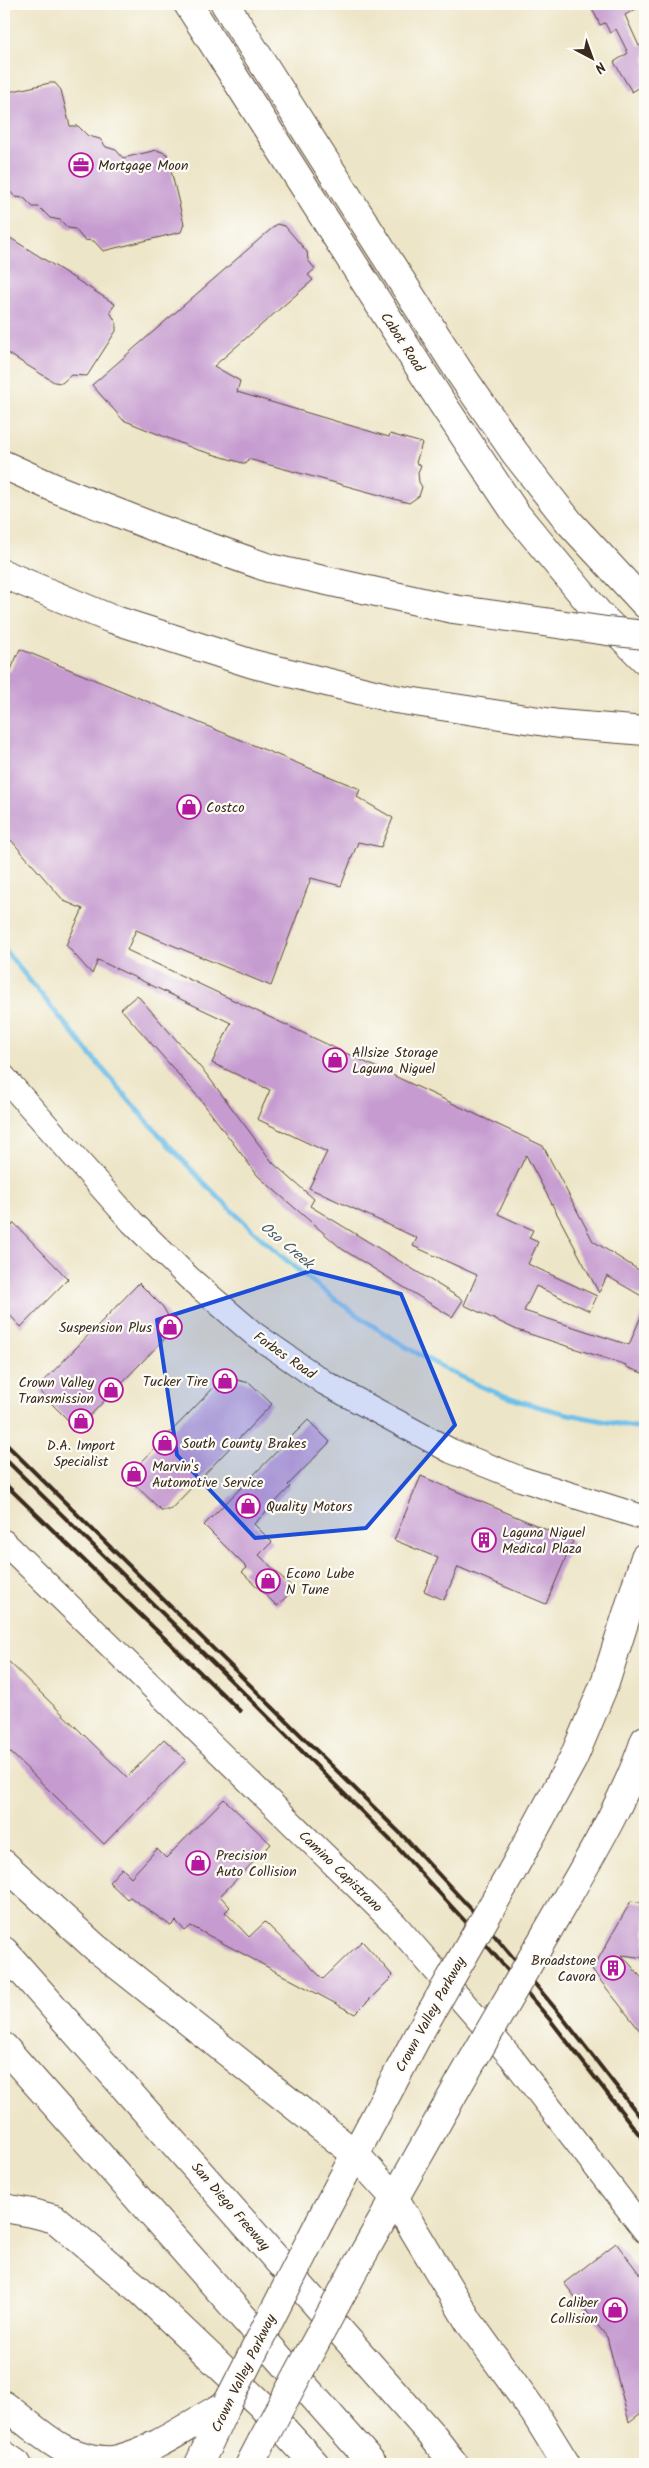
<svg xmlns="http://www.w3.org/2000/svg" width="649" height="2468" font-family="Kalam,sans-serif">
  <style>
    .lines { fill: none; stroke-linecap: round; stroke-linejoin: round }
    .stream { stroke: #6ec0e9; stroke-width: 5 }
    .building { fill: #c69cd0 }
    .minor-casing { stroke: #564637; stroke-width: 26 }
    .major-casing { stroke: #564637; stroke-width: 30 }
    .highway-casing { stroke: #564637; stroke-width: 30 }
    .minor { stroke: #fff; stroke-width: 24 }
    .major { stroke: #fff; stroke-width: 28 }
    .highway { stroke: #fff; stroke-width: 28 }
    .rail { stroke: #3b2a1e; stroke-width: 4 }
    .major-bridge-casing { stroke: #564637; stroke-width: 30; stroke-linecap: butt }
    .highway-bridge-casing { stroke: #564637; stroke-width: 30; stroke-linecap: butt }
    .major-bridge { stroke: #fff; stroke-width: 28 }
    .highway-bridge { stroke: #fff; stroke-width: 28 }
    .marked { fill: #1d4ed8; fill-opacity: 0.2; stroke: #1d4ed8; stroke-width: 4; stroke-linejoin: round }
    .labels { text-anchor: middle; stroke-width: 4.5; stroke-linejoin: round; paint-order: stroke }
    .poi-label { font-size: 14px; fill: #3b2a1e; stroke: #fdfcf7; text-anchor: start }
    .street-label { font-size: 14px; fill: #3b2a1e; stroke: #fdfcf7 }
    .water-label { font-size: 15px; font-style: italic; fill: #4d5e65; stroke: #fdfcf7 }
  </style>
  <rect width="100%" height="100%" fill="#fdfcf7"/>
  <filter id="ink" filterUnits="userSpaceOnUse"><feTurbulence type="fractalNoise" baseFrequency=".02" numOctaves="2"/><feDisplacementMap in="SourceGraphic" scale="10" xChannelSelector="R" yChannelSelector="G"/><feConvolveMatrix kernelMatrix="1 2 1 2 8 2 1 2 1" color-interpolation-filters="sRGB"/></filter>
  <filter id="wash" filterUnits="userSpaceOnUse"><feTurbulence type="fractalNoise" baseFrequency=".0096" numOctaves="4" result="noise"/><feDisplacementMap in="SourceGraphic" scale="20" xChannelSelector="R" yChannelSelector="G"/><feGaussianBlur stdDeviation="1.12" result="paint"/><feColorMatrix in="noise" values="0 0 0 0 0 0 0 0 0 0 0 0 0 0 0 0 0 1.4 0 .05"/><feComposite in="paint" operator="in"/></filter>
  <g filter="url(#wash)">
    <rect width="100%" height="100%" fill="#ede5c7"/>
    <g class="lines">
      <path class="stream" d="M4 949C143 1119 278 1296 485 1388 535 1410 592 1419 645 1429"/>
    </g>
    <g id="blocks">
      <path class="building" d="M590 4H645L625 15 639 46 645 42V84L632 92 614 62 628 53 616 29 610 33 605 23 600 25Z
        M50 83H55L61 90 70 126H78L88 136 100 139 106 147 116 150 123 158 157 150 167 154 184 224 181 232 103 251 94 241 84 240 75 229 68 228 60 220 50 218 39 207H33L24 198 15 197 4 185V93Z
        M277 224 285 226 307 252 308 260 315 269 308 275 313 280 214 366 240 381 237 392 389 437 390 434 422 443 416 463 421 465 418 473 419 482 422 487 419 496 409 503 248 459 246 464 195 449 123 420 92 385Z
        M4 234 115 304 110 312 116 322V331L87 376 71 375 62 383 54 382 4 351Z
        M20 649 360 789 357 797 393 818 381 847 358 842 341 886 311 878 271 986 136 930 127 950 543 1146 593 1241 645 1274V1298L607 1276 599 1293 526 1155 498 1214 533 1230 529 1238 538 1242 528 1264 597 1296 590 1311 536 1286 524 1311 629 1345 645 1307V1374L626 1367V1365L517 1330 464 1305 477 1275 413 1246 417 1238 309 1188 327 1152 257 1119 270 1090 212 1063 231 1023 98 960 92 974 66 945 83 909 64 901 4 832V669L10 672Z
        M137 995 207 1075 273 1163 314 1199 310 1206 463 1300 452 1317 342 1249 258 1176 200 1099 121 1009Z
        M4 1217 12 1226 14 1223 68 1279 21 1327 4 1309Z
        M139 1283 163 1307 175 1328 77 1429 41 1393V1384Z
        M224 1377 250 1383 272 1404 170 1510H161L127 1477Z
        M308 1420 330 1442 288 1485 290 1487 254 1524 272 1542 259 1555 294 1589 277 1606 242 1572 247 1568 204 1525Z
        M421 1476 573 1541 546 1604 458 1567 444 1600 424 1591 438 1558 394 1540Z
        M4 1657 127 1777 164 1739 186 1760 104 1844 4 1746Z
        M224 1799 271 1844 220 1896 230 1907 225 1912 249 1937 265 1922 323 1979 362 1941 393 1976 355 2014 191 1926 185 1931 176 1921 171 1926 130 1897 127 1899 109 1882 122 1868 131 1877 157 1849 166 1858Z
        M631 1901 645 1903V1958L622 1955 645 1982V2037L592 1970Z
        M616 2243 645 2281V2410L629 2422 607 2337 564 2283Z"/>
    </g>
  </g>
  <g filter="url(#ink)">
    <use href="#blocks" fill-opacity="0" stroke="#564637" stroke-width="1"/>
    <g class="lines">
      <g class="minor-casing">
        <path id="minor" d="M4 1077 132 1222 189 1278 254 1334 325 1383 451 1451 521 1479 645 1518
          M4 1542 395 1924 511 2057 645 2231"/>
      </g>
      <g class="major-casing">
        <path id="major" d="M188 4 442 403 517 515 598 613 645 660
          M225 4 460 373 515 453 570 523 645 604
          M511 1873 573 1759 605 1683 645 1557
          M547 1932C582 1870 622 1808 645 1740
          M320 2221 418 2035
          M357 2265 460 2082
          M199 2464 227 2404
          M250 2464 261 2443"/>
      </g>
      <g class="highway-casing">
        <path id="highway" d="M4 465 59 490 159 529 269 568 453 609
          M4 574 109 618 253 664 395 699 559 724 645 731
          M4 1864 96 1948 354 2153 394 2197 469 2322 534 2412 566 2464
          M4 1951 431 2434 454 2464
          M4 2047 373 2464
          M4 2208 32 2213 55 2219 142 2292 260 2404 315 2464
          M4 2405C23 2419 42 2437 62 2448 75 2455 103 2463 118 2459 158 2449 191 2423 227 2404
          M4 2455 17 2464"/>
      </g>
      <use href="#minor" class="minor"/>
      <use href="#major" class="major"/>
      <use href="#highway" class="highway"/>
      <path class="rail" d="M4 1442 404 1837 485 1924 559 2013 645 2123
        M4 1458 252 1701 395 1845 475 1932 551 2021 645 2142
        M4 1483 240 1711"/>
      <g class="major-bridge-casing">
        <path id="major-bridge" d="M418 2035 511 1873
          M460 2082 547 1932
          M227 2404 320 2221
          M261 2443 357 2265"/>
      </g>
      <g class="highway-bridge-casing">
        <path id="highway-bridge" d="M453 609 607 631 645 635"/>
      </g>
      <use href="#major-bridge" class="major-bridge"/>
      <use href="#highway-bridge" class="highway-bridge"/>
    </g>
  </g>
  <path class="marked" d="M310 1271 401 1294 455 1425 366 1528 255 1538 177 1455 157 1320Z"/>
  <defs>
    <g id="office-ring" transform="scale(1.25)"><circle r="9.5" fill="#fdfcf7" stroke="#b5179e" stroke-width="1.5"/><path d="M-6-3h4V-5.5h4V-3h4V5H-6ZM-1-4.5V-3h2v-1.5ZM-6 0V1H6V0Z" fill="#b5179e"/></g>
    <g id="shop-ring" transform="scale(1.25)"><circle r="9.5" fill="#fdfcf7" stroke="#b5179e" stroke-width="1.5"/><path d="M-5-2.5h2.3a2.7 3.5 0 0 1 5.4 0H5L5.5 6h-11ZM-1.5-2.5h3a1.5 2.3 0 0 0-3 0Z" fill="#b5179e"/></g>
    <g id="building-ring" transform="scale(1.25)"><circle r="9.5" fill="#fdfcf7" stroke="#b5179e" stroke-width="1.5"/><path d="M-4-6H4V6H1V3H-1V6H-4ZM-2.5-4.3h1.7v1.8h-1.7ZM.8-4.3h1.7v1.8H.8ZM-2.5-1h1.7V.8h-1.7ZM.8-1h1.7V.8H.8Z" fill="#b5179e"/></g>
  </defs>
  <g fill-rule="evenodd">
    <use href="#office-ring" x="81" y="165"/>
    <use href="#shop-ring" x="189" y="807"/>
    <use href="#shop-ring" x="335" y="1060"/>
    <use href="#shop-ring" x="170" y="1327"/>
    <use href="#shop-ring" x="225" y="1381"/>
    <use href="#shop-ring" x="111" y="1390"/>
    <use href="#shop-ring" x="81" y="1421"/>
    <use href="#shop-ring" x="165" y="1443"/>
    <use href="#shop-ring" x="134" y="1474"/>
    <use href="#shop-ring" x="248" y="1506"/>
    <use href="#building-ring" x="484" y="1540"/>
    <use href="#shop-ring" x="268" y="1581"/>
    <use href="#shop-ring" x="198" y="1863"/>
    <use href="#building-ring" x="613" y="1968"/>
    <use href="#shop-ring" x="615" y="2310"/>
  </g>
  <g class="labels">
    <g class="poi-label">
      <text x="98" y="170">Mortgage Moon</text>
      <text x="206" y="812">Costco</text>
      <text x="352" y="1057">Allsize Storage<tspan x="352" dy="16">Laguna Niguel</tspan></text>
      <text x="152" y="1332" text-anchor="end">Suspension Plus</text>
      <text x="208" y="1386" text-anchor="end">Tucker Tire</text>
      <text x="94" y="1387" text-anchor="end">Crown Valley<tspan x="94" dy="16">Transmission</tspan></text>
      <text x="182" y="1448">South County Brakes</text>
      <text x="81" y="1450" text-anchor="middle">D.A. Import<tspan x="81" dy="16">Specialist</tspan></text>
      <text x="152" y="1471">Marvin's<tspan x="152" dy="16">Automotive Service</tspan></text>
      <text x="266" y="1511">Quality Motors</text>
      <text x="502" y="1537">Laguna Niguel<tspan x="502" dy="16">Medical Plaza</tspan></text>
      <text x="286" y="1578">Econo Lube<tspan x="286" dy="16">N Tune</tspan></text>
      <text x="216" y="1860">Precision<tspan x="216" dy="16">Auto Collision</tspan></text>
      <text x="596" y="1965" text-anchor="end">Broadstone<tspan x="596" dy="16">Cavora</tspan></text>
      <text x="598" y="2307" text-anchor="end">Caliber<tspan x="598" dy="16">Collision</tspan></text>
    </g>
    <g class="street-label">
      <text transform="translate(403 342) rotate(57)" y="5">Cabot Road</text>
      <text transform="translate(285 1355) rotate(35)" y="5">Forbes Road</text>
      <text transform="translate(341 1871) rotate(44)" y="5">Camino Capistrano</text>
      <text transform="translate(430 2014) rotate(-61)" y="5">Crown Valley Parkway</text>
      <text transform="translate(231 2206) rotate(49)" y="5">San Diego Freeway</text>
      <text transform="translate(243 2373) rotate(-64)" y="5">Crown Valley Parkway</text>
    </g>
    <g class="water-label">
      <text transform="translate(287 1245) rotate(40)" y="5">Oso Creek</text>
    </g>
  </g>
  <rect width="649" height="2468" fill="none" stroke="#fdfcf7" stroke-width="20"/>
  <g transform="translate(592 58) rotate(139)" stroke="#fdfcf7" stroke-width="4" paint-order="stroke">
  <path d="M0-4L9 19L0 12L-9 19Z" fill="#3b2a1e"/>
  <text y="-8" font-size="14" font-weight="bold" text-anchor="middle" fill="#3b2a1e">N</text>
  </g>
</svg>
